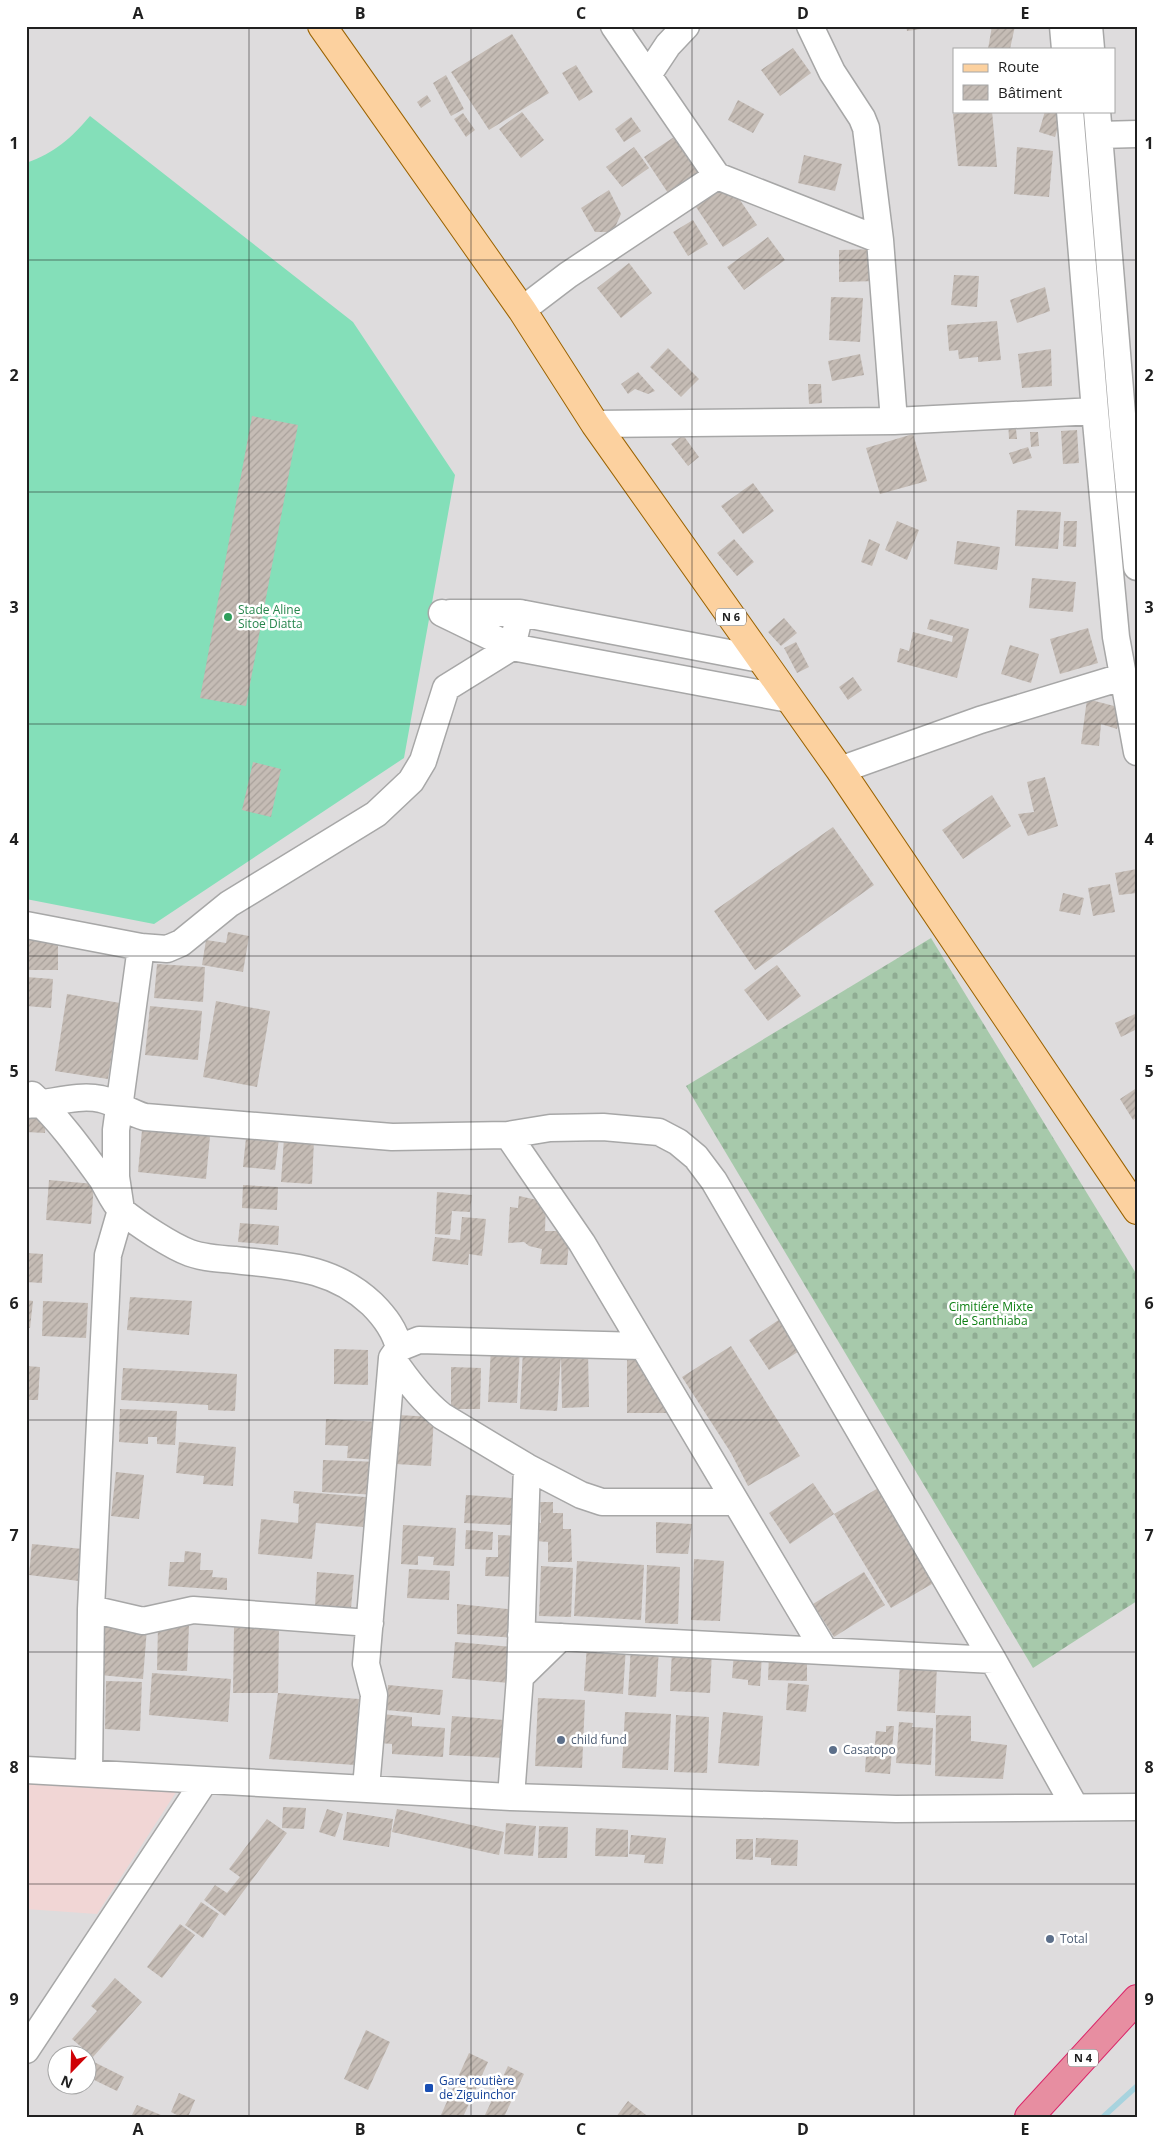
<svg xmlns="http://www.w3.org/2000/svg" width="1163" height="2143" font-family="'Open Sans',sans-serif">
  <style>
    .residential { fill: #dedcdd; fill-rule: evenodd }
    .commercial { fill: #f1d6d5 }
    .cemetery { fill: url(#cemetery-stones) }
    .pitch { fill: #84dfb9 }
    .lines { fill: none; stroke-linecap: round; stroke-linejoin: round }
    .stream { stroke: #a7d3de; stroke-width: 5.5 }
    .building { fill: url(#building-hatch) }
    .minor-casing { stroke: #a7a7a7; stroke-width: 29 }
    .major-casing { stroke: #9b6300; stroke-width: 30 }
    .highway-casing { stroke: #db2669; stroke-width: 30 }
    .minor { stroke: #fff; stroke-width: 26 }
    .major { stroke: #fcd19f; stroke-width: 28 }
    .highway { stroke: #e78ea1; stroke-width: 28 }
    .grid { fill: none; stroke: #202020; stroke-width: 1; stroke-opacity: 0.55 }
    .leisure-dot { fill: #2e9e5b; stroke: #fff; stroke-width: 2 }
    .service-dot { fill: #5c6f8a; stroke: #fff; stroke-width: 2 }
    .transit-dot { fill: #1a4fb4; stroke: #fff; stroke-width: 2 }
    .labels { text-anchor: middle; stroke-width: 5; stroke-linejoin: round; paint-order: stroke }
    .shield { fill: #fff; stroke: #636363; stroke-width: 1 }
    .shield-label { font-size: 11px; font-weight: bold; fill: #202020 }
    .leisure-label { font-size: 12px; fill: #27864d; stroke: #fff; text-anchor: start }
    .park-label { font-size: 12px; fill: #0c7f12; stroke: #fff }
    .service-label { font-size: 12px; fill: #4e5e75; stroke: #fff; text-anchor: start }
    .transit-label { font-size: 12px; fill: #164399; stroke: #fff; text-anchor: start }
    .neatline { fill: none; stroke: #202020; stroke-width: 2 }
    .grid-label { font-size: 16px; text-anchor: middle; font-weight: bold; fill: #202020 }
  </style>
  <defs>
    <pattern id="cemetery-stones" width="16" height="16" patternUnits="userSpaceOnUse" patternTransform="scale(1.25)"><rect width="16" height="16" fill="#a7c9ab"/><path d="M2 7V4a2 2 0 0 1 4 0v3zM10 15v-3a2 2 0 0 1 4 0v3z" fill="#8fac93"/></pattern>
    <pattern id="building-hatch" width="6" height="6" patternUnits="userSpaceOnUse" patternTransform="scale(1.25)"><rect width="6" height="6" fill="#c5bcb5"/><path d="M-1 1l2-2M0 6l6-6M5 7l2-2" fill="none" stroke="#a9a19b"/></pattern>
  </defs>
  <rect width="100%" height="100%" fill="#f0ece6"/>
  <path class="residential" d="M26 26H1137V2117H26ZM954 49H1114V111H954ZM58 2056H88V2086H58Z"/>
  <path class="commercial" d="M26 1777 182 1783 97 1914 26 1909Z"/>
  <path class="cemetery" d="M931 938 1137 1275V1601L1033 1668 686 1086Z"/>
  <path class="pitch" d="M90 116 353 322 455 475 404 758 154 924 26 899V163C55 153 71 138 90 116Z"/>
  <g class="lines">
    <path class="stream" d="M1103 2117 1137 2086"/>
  </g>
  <path class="building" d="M906 26H936V27L907 31Z
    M992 26H1015L1010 49H988Z
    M512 34 549 93 489 130 451 72Z
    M793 48 811 73 780 96 761 70Z
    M576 65 593 92 579 101 562 73Z
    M446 75 464 109 451 116 433 83Z
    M427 95 431 101 421 108 417 102Z
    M738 100 764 114 753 133 728 120Z
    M992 111 997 167 958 166 953 114Z
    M1045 111H1063L1055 137 1039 132Z
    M522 112 544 140 521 158 499 129Z
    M463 113 475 130 466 137 454 119Z
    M631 117 641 131 624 142 615 129Z
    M674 137 698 173 668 193 644 157Z
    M634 147 649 168 622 187 606 167Z
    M1017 147 1053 151 1049 197 1014 194Z
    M804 155 842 164 835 191 798 183Z
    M729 184 757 225 723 247 696 207Z
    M609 190 621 214 613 232H595L581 208Z
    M693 220 708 244 688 256 673 232Z
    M768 237 785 260 744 290 727 267Z
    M878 249V281L839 282V250Z
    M629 263 652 293 621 318 597 288Z
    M954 275 979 276 977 307 951 305Z
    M1045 287 1050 311 1017 323 1010 300Z
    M831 297 863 298 860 342 829 340Z
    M997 321 1001 360 978 362V357L959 359 958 350 949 351 947 325Z
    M668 348 699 379 681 397 650 367Z
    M1051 349 1052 386 1022 388 1018 354Z
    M860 354 864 375 832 381 828 361Z
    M638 372 655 391 648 394 635 389 628 394 621 384Z
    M808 384H821L822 403 809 404Z
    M252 416 298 425 246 706 200 698Z
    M1015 419 1017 439H1009L1008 420Z
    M1077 430 1079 463 1063 464 1061 431Z
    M1030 432H1038L1039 446 1031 447Z
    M913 434 927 481 880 494 866 448Z
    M683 435 699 457 688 466 671 444Z
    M1028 447 1032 458 1013 464 1009 453Z
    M753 483 774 511 743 534 721 506Z
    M1017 510 1061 512 1058 549 1015 546Z
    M897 521 919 530 907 560 885 550Z
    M1064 521H1077L1076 547 1063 546Z
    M734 539 754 562 737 576 717 553Z
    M869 539 880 544 872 566 861 562Z
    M957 541 1000 547 997 570 954 564Z
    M1032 578 1076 582 1073 612 1029 608Z
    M784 618 797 633 781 646 768 632Z
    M930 619 969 629 957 678 897 662 900 648 909 651 913 632 952 642 953 636 927 629Z
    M1088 628 1098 663 1060 674 1050 639Z
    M796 642 809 667 797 673 784 648Z
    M1010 645 1039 654 1031 683 1001 674Z
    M853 677 862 690 848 700 839 687Z
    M1087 699 1122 708 1117 729 1101 724 1099 746 1081 744Z
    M253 762 281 769 271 817 242 810Z
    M1045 777 1058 826 1028 836 1018 814 1034 812 1027 782Z
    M992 795 1011 826 963 859 942 830Z
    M833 827 874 885 755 970 714 911Z
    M1137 869V893L1119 895 1115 873Z
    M1110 884 1115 912 1093 916 1088 888Z
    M1063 893 1084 898 1080 915 1059 911Z
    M228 932 249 936 243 972 202 965 206 940 226 943Z
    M26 939 58 940V970H26Z
    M157 964 205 967 203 1002 154 998Z
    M777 965 801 996 768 1021 744 990Z
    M26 977 53 979 51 1008 26 1006Z
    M67 994 120 1003 108 1079 55 1071Z
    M216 1001 270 1011 257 1087 203 1077Z
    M150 1006 202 1011 198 1060 145 1055Z
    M1135 1014 1137 1029 1121 1037 1115 1023Z
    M1135 1089 1137 1093V1117L1133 1120 1120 1099Z
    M26 1113H46L45 1133 26 1132Z
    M247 1128 280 1131 275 1170 243 1167Z
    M142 1130 210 1136 206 1179 138 1172Z
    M284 1138 314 1140 312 1184 281 1182Z
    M49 1180 94 1184 91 1224 46 1220Z
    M243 1185 278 1187 277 1210 242 1208Z
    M437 1192 472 1195 470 1212 452 1211 450 1235 435 1234Z
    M519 1196 546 1202 545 1231H570L567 1265 540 1264 542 1249 529 1246 524 1242 508 1243 510 1207 518 1208Z
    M462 1217 486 1219 482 1256 469 1254 468 1265 432 1261 435 1237 460 1240Z
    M240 1223 279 1226 278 1245 238 1242Z
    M26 1253 43 1254 42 1283 26 1282Z
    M130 1297 192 1301 189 1335 127 1330Z
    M26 1300 33 1301 30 1328H26Z
    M43 1301 88 1303 86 1338 42 1336Z
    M780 1319 801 1350 769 1370 749 1340Z
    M731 1346 800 1456 748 1486 731 1453 682 1377Z
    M491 1348 520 1349 517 1403 488 1402Z
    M334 1349 368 1350V1385L334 1384Z
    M523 1349 588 1350 589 1407 562 1408 561 1355 557 1411 520 1409Z
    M627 1350 642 1352 672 1413H627Z
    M26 1366 40 1367 38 1400H26Z
    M451 1367 481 1368 480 1409H451Z
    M123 1368 237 1374 235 1411 208 1410V1405L121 1400Z
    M120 1409 177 1411 175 1445 157 1444V1437H148V1444L119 1442Z
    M398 1415 434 1417 431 1466 395 1464Z
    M326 1419 380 1422V1460L347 1458 348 1446 325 1445Z
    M179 1442 236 1447 233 1486 203 1484 204 1476 176 1473Z
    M323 1460 380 1462 379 1495 322 1492Z
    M116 1472 144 1475 139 1519 111 1516Z
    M813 1483 834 1514 790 1544 769 1513Z
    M880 1487 937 1581 891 1608 834 1514Z
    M294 1491 377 1498 375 1528 316 1523 312 1559 258 1554 261 1519 298 1523 299 1504 293 1503Z
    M466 1495 513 1498 511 1525 464 1523Z
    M540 1502H553V1513H563V1529H571L572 1562H548V1542L536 1541V1522L541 1523Z
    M656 1522 692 1524 688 1554 656 1553Z
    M403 1525 456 1528 454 1566 433 1565 434 1557 418 1556V1565L401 1564Z
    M466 1530 493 1532 492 1550 465 1549Z
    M498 1535 521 1536 520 1577 485 1576 486 1557H498Z
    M32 1544 83 1549 79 1581 29 1575Z
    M185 1551 201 1553 200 1570H213L212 1577 227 1578V1590L168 1586 170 1562H184Z
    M694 1559 724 1561 720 1621 691 1620Z
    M577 1561 644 1565 641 1620 574 1616Z
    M647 1565 680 1567 678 1624 645 1623Z
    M541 1566 573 1568 571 1617 539 1616Z
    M409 1569 450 1571 449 1600 407 1598Z
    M317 1572 354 1575 351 1608 315 1606Z
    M864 1572 885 1605 834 1637 813 1604Z
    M457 1604 518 1610V1638L457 1634Z
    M104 1624 147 1628 143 1679 100 1675Z
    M158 1625 189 1626 187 1671 157 1670Z
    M234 1627 279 1628 278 1693 359 1699 355 1765 269 1759 278 1693H233Z
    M455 1642 513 1647 509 1683 452 1678Z
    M587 1644 626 1647 623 1694 584 1691Z
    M631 1646 659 1648 656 1697 628 1695Z
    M672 1650 712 1651 710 1693 670 1691Z
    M734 1652 762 1655 760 1686 748 1685V1680L732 1678Z
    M769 1654 807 1655V1681L768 1680Z
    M900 1662 937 1664 935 1713 897 1711Z
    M152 1673 231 1679 228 1722 149 1715Z
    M106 1681 142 1682 140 1731 105 1729Z
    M788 1683 809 1685 806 1712 786 1710Z
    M388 1685 443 1690 440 1715 386 1710Z
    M538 1698 585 1700 582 1768 535 1766Z
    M625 1712 671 1714 668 1770 622 1768Z
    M723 1712 763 1716 759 1766 718 1763Z
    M382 1714 412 1717V1726L445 1728 443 1757 392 1754V1744L380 1743Z
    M676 1715 709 1717 707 1773 674 1772Z
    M936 1715 971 1716V1741L1007 1745 1003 1779 935 1776Z
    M452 1716 504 1720V1758L449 1755Z
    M899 1722 913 1723 912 1727 933 1728 931 1765 896 1763Z
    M886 1726H894L890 1774 865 1772 866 1755 874 1756 876 1731 886 1732Z
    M283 1807 306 1808 304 1829 282 1828Z
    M327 1809 343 1814 335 1837 319 1832Z
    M397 1809 504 1832 499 1855 392 1832Z
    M347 1812 393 1819 389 1847 343 1840Z
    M267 1819 287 1833 225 1916 204 1900 215 1885 227 1893 240 1877 229 1869Z
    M506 1823 536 1826 533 1856 504 1854Z
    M539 1826 568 1827 567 1858H538Z
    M596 1828 628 1830V1857L595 1856Z
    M631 1835 666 1838 663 1864 644 1863 645 1855 629 1854Z
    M756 1838 798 1840 797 1866 771 1865V1858L755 1857Z
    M736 1839H753V1860L736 1859Z
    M201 1902 219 1914 203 1938 185 1925Z
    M180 1924 195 1935 162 1978 147 1967Z
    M115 1978 142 2002 93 2057 72 2039 97 2011 91 2006Z
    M366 2030 390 2042 368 2090 344 2079Z
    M469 2053 488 2062 463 2117H440Z
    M88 2059 124 2077 117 2091 88 2077Z
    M508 2066 524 2074 504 2117H484Z
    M179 2093 195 2100 188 2117H181L171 2112Z
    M628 2101 646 2115 644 2117H616Z
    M137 2105 161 2115 160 2117H131Z"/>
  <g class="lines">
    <g class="minor-casing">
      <path id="minor" d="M614 26 717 176 880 240
        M810 26 832 72 862 118 866 128 880 240 894 421
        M1063 26 1065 49
        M1089 26 1091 49
        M648 75 668 45 686 26
        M1070 111 1095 411 1116 637 1137 752
        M1097 111 1123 426 1137 567
        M1099 135 1137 134
        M522 310 568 275 717 176
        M595 424 894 421 1095 411
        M442 613 512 647 789 699
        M450 613H520L760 659
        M840 770 980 720 1122 677
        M26 925 141 947 167 949 181 943 229 904 376 814 411 781 423 761 446 688 512 647 520 613
        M32 1095C59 1119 81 1150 102 1179 108 1189 114 1203 122 1211 138 1224 171 1246 190 1253 204 1258 220 1259 235 1260 286 1266 332 1266 372 1304 385 1317 395 1330 399 1348
        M26 1105C50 1104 77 1094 101 1099 118 1103 128 1112 145 1117L392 1137 508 1135 550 1128 603 1127 659 1132 678 1142 696 1157 714 1181 993 1660 1075 1807
        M508 1135 582 1243 824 1650
        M392 1358C406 1379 422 1400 442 1416L527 1467 581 1495 602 1502H735
        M91 1609 143 1621 193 1610 370 1623
        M521 1635 993 1660
        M520 1677 561 1637
        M26 1770 511 1797 896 1809 1137 1807
        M89 1772 91 1609 108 1255 121 1210 116 1177V1130L141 947
        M366 1788 374 1695 366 1664 392 1358 399 1348 419 1340 642 1346
        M511 1797 520 1677 527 1467
        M26 2050 205 1780"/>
    </g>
    <g class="major-casing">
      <path id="major" d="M322 26 522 310 595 424 840 770 1137 1210"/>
    </g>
    <g class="highway-casing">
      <path id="highway" d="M1029 2117 1137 1999"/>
    </g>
    <use href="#minor" class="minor"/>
    <use href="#major" class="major"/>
    <use href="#highway" class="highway"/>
  </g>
  <path class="grid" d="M249 26V2117M471 26V2117M692 26V2117M914 26V2117M26 260H1137M26 492H1137M26 724H1137M26 956H1137M26 1188H1137M26 1420H1137M26 1652H1137M26 1884H1137"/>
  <circle class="leisure-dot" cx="228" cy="617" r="5"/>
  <g class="service-dot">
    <circle cx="561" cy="1740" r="5"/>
    <circle cx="833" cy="1750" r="5"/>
    <circle cx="1050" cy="1939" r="5"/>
  </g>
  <rect class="transit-dot" x="424" y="2083" width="10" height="10" rx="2.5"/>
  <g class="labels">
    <g class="shield">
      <rect x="716" y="608.5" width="30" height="17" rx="4"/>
      <rect x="1068" y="2049.5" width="30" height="17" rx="4"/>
    </g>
    <g class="shield-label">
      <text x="731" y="621">N 6</text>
      <text x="1083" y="2062">N 4</text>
    </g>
    <g class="leisure-label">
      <text x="238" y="614">Stade Aline<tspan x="238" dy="14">Sitoe Diatta</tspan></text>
    </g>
    <g class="park-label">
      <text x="991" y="1311">Cimitiére Mixte<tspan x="991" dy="14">de Santhiaba</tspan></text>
    </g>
    <g class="service-label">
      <text x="571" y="1744">child fund</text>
      <text x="843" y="1754">Casatopo</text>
      <text x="1060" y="1943">Total</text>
    </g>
    <g class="transit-label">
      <text x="439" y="2085">Gare routière<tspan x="439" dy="14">de Ziguinchor</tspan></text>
    </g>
  </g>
  <rect width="1163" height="2143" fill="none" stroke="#ffffff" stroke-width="55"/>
  <rect x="953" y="48" width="162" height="65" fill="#ffffff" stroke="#a6a6a6"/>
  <rect x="963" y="64" width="25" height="8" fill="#fcd19f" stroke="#a6a6a6"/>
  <text x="998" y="72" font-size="15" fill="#202020">Route</text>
  <rect x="963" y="85" width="25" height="15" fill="url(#building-hatch)" stroke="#a6a6a6"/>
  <text x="998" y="98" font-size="15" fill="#202020">Bâtiment</text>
  <g transform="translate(72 2070) rotate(203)"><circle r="24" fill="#ffffff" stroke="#a6a6a6"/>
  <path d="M0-4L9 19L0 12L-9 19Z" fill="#cf0106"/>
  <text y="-8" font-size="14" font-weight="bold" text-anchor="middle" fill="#202020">N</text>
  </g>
  <rect x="28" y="28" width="1108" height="2088" class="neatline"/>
  <g class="grid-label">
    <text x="138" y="19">A</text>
    <text x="360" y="19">B</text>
    <text x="581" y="19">C</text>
    <text x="803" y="19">D</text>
    <text x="1025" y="19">E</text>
    <text x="14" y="149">1</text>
    <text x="1149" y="149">1</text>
    <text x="14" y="381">2</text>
    <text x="1149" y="381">2</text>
    <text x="14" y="613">3</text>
    <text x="1149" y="613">3</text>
    <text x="14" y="845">4</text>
    <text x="1149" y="845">4</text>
    <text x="14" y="1077">5</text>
    <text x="1149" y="1077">5</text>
    <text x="14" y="1309">6</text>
    <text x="1149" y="1309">6</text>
    <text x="14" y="1541">7</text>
    <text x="1149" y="1541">7</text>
    <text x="14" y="1773">8</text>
    <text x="1149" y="1773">8</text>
    <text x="14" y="2005">9</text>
    <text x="1149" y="2005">9</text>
    <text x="138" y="2135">A</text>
    <text x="360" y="2135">B</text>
    <text x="581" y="2135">C</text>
    <text x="803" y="2135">D</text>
    <text x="1025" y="2135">E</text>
  </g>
</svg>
